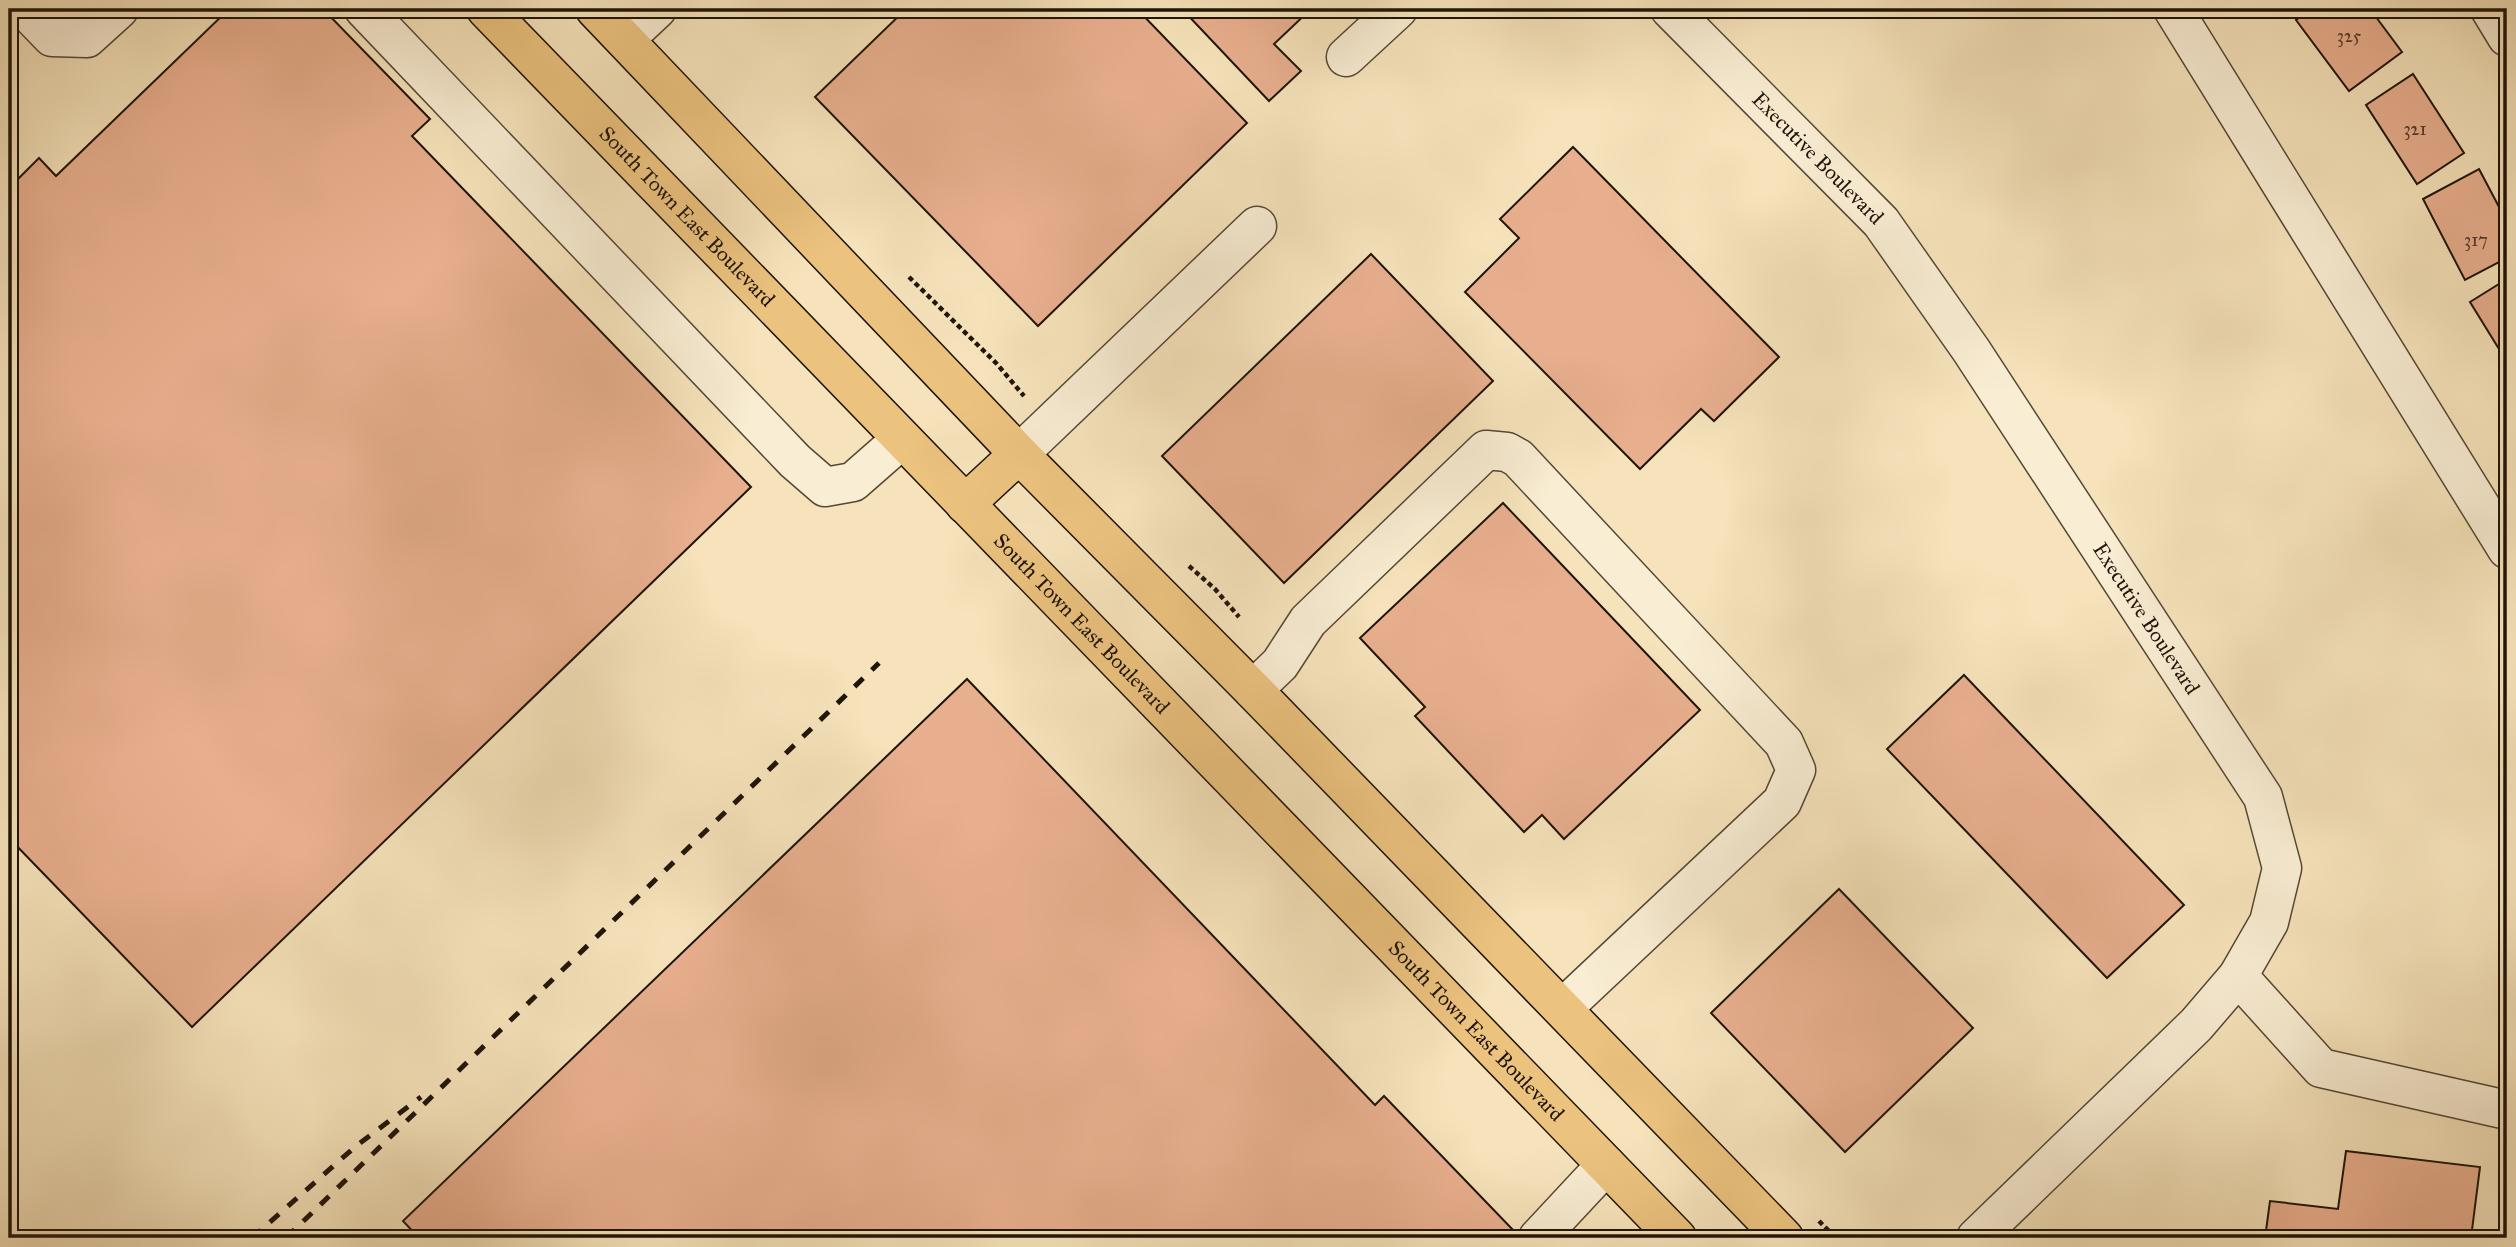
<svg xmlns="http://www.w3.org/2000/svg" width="2516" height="1247" font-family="'IM FELL Great Primer',serif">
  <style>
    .building { fill: #e8af8e; stroke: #1f1409; stroke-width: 2 }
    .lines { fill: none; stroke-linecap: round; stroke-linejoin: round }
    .minor-casing { stroke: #554836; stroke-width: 41 }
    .major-casing { stroke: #1f1409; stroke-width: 41 }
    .path { stroke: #1f1409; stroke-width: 4.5; stroke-dasharray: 5 3.5; stroke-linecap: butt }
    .minor { stroke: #f9edd3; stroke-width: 38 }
    .major { stroke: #ebc27e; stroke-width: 38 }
    .rail { stroke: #1f1409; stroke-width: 5; stroke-dasharray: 12 12; stroke-linecap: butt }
    .labels { text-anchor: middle; stroke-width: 7; stroke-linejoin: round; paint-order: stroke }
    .number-label { font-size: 18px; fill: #513b2a }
    .street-label { font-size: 21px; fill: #1f1409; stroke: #f9edd3 }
  </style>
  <rect width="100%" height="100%" fill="#f6e3bb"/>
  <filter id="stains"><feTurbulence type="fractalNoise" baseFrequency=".00286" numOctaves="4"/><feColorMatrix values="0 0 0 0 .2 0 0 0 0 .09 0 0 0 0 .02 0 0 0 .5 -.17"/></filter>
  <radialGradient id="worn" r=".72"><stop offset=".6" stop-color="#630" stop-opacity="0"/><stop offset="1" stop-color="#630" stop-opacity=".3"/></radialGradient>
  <path class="building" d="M229 9H323L430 119 412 136 751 487 192 1027 9 838V188L39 158 56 176Z
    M906 9H1137L1247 123 1038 326 815 97Z
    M1182 9H1311L1274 44 1301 71 1269 101Z
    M2311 9H2370L2402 52 2349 91 2296 20Z
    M2413 74 2464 153 2417 184 2366 105Z
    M1573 147 1779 357 1714 421 1701 409 1640 469 1465 292 1519 238 1500 219Z
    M2479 169 2507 222V258L2465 280 2423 199Z
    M1371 254 1493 381 1284 583 1162 456Z
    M2507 279V362L2470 302Z
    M1503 503 1700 710 1564 839 1542 815 1524 832 1415 716 1425 707 1360 638Z
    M1964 675 2184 905 2107 978 1887 749Z
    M967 679 1375 1105 1384 1096 1514 1231 1506 1238H419L403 1221Z
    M1839 889 1973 1028 1845 1152 1711 1013Z
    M2346 1151 2480 1167 2471 1238H2265L2270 1201 2338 1209Z"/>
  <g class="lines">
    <g class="minor-casing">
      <g id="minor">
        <path d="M25 9 52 37 87 38 119 9"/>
        <path d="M364 9 795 461 825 487 853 482 902 439"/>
        <path id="s1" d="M1670 9 1881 222 1971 350 2263 797 2282 868 2269 922 2238 976 2196 1025 1976 1238"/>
        <path d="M2173 9 2507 549"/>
        <path d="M2490 9 2507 37"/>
        <path d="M625 39 657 9"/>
        <path d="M1346 57 1398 9"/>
        <path d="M1019 454 1257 226"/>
        <path d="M1253 690 1280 664 1308 621 1486 450 1507 452 1518 458 1784 743 1796 770 1782 802 1563 1008"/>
        <path d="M2238 976 2321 1068 2507 1110"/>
        <path d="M1538 1238 1606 1165"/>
      </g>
    </g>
    <g class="major-casing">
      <g id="major">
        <path id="s2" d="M486 9 1677 1238"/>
        <path d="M595 9 1019 454 1253 690 1784 1238"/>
        <path d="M965 504 1019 454"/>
      </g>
    </g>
    <path class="path" d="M909 277 997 364 1024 396
      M1189 566 1215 589 1239 617
      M1819 1221 1836 1238"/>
    <use href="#minor" class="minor"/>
    <use href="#major" class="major"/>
    <path class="rail" d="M252 1238 356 1146 421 1097
      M286 1238 879 663"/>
  </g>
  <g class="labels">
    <g class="number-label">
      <text x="2349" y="42">325</text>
      <text x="2415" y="135">321</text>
      <text x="2476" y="246">317</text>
    </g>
    <g class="street-label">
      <text dy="7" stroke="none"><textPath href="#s1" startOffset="210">Executive Boulevard</textPath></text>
      <text dy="7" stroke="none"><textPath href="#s2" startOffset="289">South Town East Boulevard</textPath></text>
      <text dy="7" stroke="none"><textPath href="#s1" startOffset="777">Executive Boulevard</textPath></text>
      <text dy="7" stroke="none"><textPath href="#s2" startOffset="856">South Town East Boulevard</textPath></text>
      <text dy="7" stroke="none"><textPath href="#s2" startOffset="1423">South Town East Boulevard</textPath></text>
    </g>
  </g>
  <rect width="2516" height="1247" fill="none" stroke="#f6e3bb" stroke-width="35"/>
  <rect x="10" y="10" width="2495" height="1226" fill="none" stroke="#1f1409" stroke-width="3.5"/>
  <rect x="18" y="18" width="2481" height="1212" fill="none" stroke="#1f1409" stroke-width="2"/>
  <rect width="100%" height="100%" filter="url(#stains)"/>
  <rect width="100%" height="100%" fill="url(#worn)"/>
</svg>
